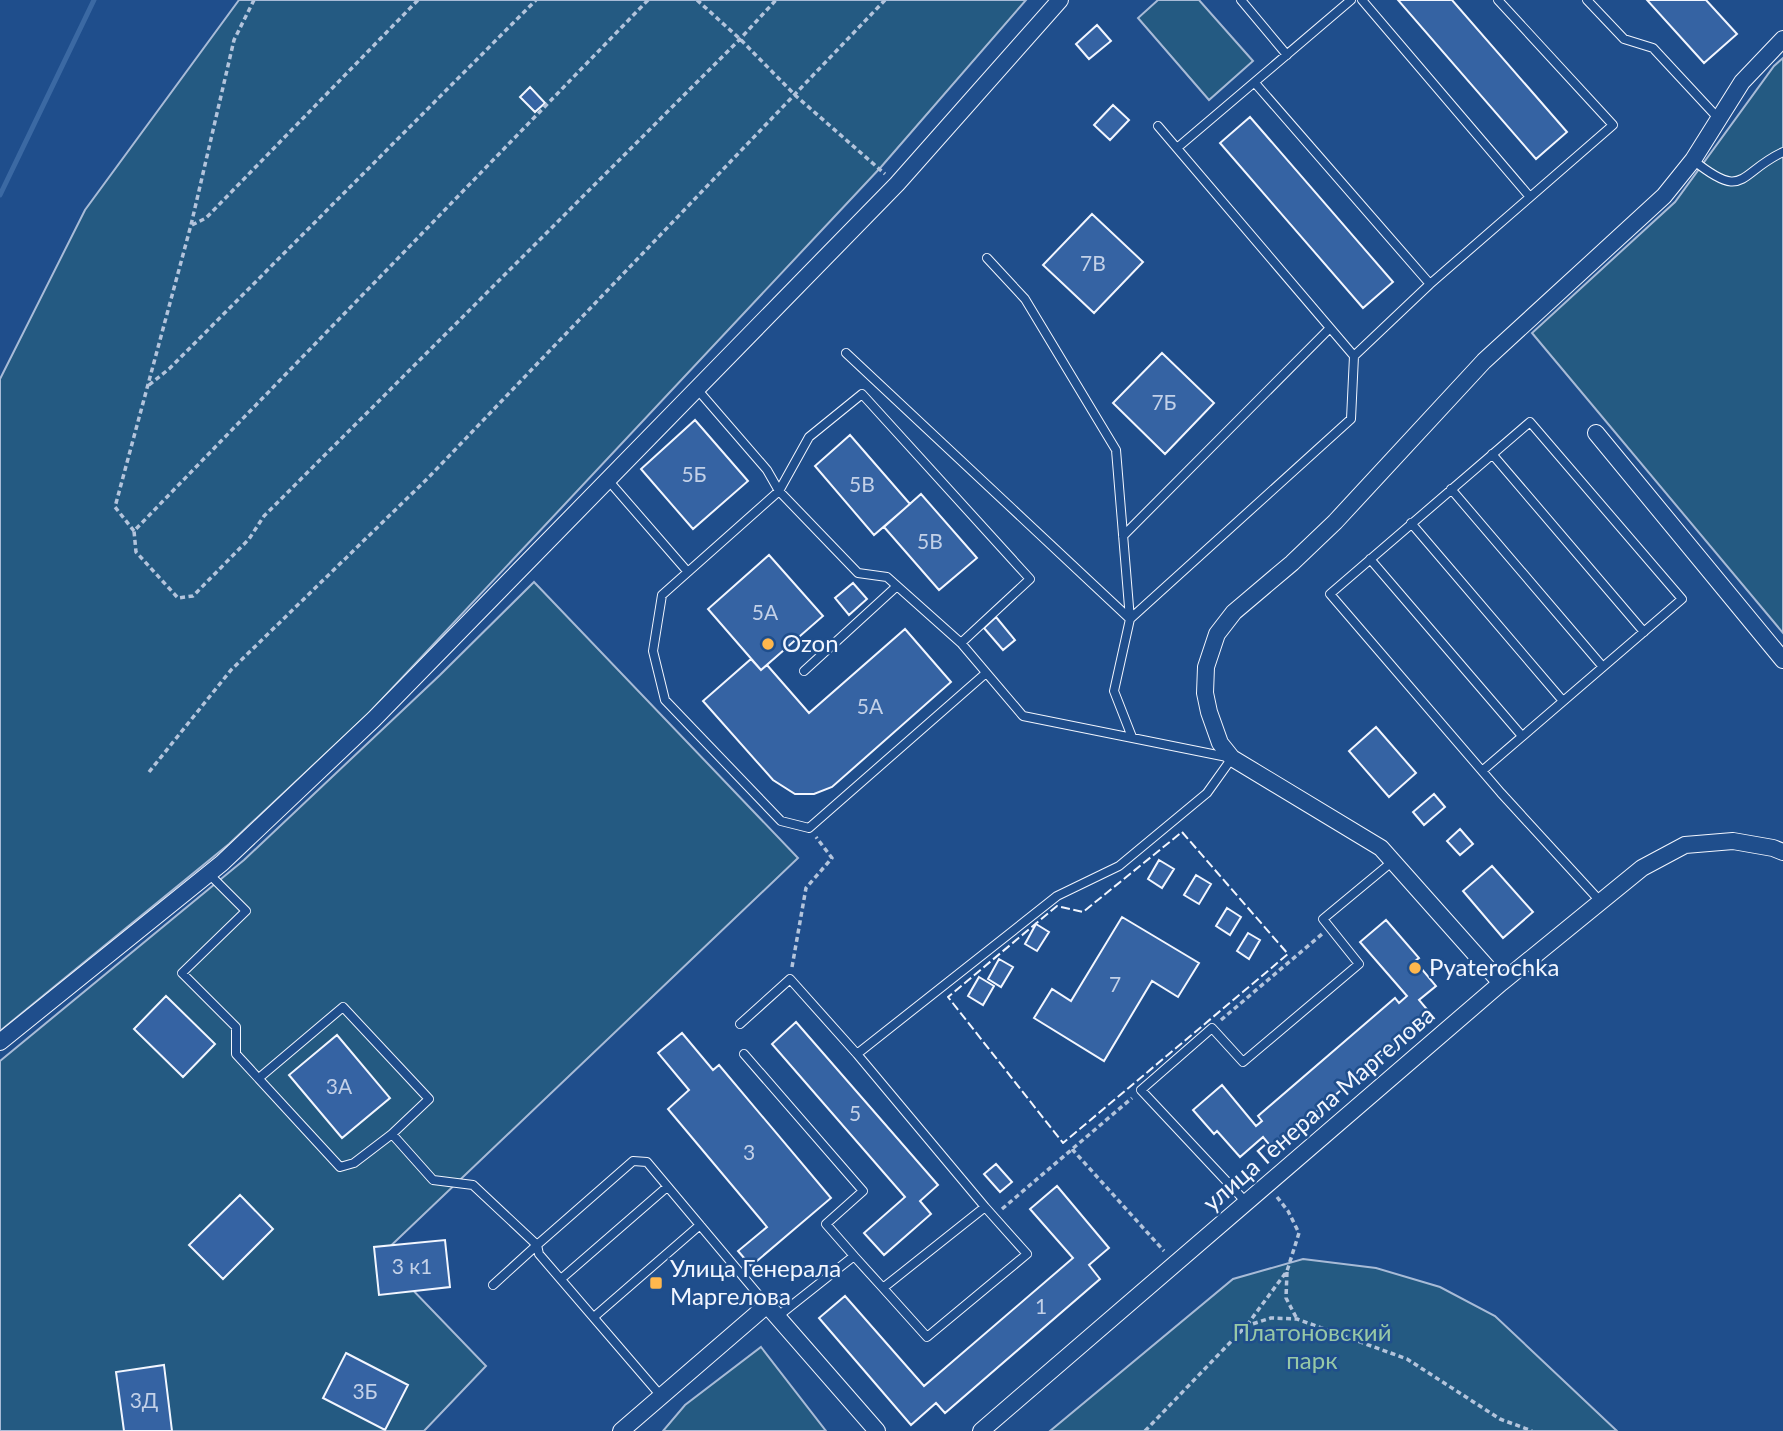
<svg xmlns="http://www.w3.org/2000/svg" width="1783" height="1431" font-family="Lato,sans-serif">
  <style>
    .green { fill: #245a82; stroke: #a8bbd7; stroke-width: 2 }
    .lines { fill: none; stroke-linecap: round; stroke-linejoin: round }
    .stream { stroke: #3b69a3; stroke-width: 5 }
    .building { fill: #3563a3; stroke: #f2f6ff; stroke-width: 2 }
    .service-casing { stroke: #f2f6ff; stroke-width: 10 }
    .minor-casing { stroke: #f2f6ff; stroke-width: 18 }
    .path { stroke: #b3c4dc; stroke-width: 3.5; stroke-dasharray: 5 3.5; stroke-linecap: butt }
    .service { stroke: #1f4e8c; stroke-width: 8 }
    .minor { stroke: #1f4e8c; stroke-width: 16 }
    .fence { stroke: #f2f6ff; stroke-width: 2; stroke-dasharray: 9 3.5; stroke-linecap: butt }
    .poi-dot { fill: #ffb74d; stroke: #1f4e8c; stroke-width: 2.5 }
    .labels { text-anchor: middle; stroke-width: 5; stroke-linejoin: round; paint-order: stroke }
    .number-label { font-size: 21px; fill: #c3d1e8 }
    .poi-label { font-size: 24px; fill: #f2f6ff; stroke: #1f4e8c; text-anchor: start }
    .street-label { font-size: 24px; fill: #f2f6ff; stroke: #1f4e8c }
    .park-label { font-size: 24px; fill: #97c8a6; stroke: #1f4e8c }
  </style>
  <rect width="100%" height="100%" fill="#1f4e8c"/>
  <path class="green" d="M239 0H1026L881 167 369 713 229 844 0 1031V379L85 210Z
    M1158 0H1199L1253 61 1209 100 1138 18Z
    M1783 58V633L1532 333 1675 202 1774 66Z
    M534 582 798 858 380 1256 486 1366 424 1431H0V1061L244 860 440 675Z
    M1303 1259 1376 1268 1440 1287 1495 1316 1617 1431H1050L1233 1279Z
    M761 1347 826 1431H663L685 1405Z"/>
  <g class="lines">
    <path class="stream" d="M0 195 94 0"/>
  </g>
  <path class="building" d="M1398 0H1452L1567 132 1536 159Z
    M1647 0H1706L1737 34 1704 63Z
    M1097 25 1111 41 1089 59 1076 44Z
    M530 87 545 103 535 112 520 97Z
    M1113 105 1129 120 1110 140 1094 125Z
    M1250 117 1393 282 1363 308 1220 143Z
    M1092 214 1143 262 1094 313 1043 265Z
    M1162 353 1214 403 1165 454 1113 403Z
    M695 420 748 481 693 529 641 469Z
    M850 435 910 504 874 535 815 466Z
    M921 494 977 558 939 590 884 527Z
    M769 555 823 616 761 670 708 609Z
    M853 583 867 599 849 615 835 598Z
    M996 617 1015 640 1003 650 984 628Z
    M905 629 951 682 832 787 814 794H795L773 780 703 701 751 659 761 670 767 665 809 713Z
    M1376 727 1416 773 1389 797 1349 751Z
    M1434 794 1445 807 1424 825 1413 812Z
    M1460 829 1473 844 1460 855 1447 841Z
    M1159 860 1174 869 1162 888 1148 879Z
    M1492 866 1533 912 1503 938 1463 891Z
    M1196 875 1211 884 1199 904 1184 895Z
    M1227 908 1241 917 1230 935 1216 926Z
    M1122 917 1199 963 1178 997 1152 981 1104 1061 1034 1018 1052 989 1071 1001Z
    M1386 920 1419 958 1415 961 1436 986 1419 1000 1430 1013 1273 1149 1263 1137 1240 1157 1217 1131 1214 1134 1193 1110 1222 1085 1256 1126 1262 1121 1258 1116 1395 998 1399 1003 1407 996 1360 942Z
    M1036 924 1049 932 1037 951 1025 944Z
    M1248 933 1260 940 1249 959 1237 951Z
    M999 959 1013 967 1001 987 988 979Z
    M979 977 994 986 983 1005 968 996Z
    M166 996 215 1044 183 1077 134 1029Z
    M796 1022 938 1185 920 1201 931 1214 884 1255 864 1233 905 1197 772 1044Z
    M682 1033 713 1070 719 1065 831 1198 751 1266 738 1251 767 1227 668 1109 689 1090 658 1053Z
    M337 1035 390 1098 342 1138 289 1075Z
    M996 1164 1012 1182 1000 1192 984 1174Z
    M1057 1186 1109 1248 1089 1265 1100 1279 945 1413 936 1403 911 1425 819 1318 845 1296 924 1386 1073 1258 1030 1209Z
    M240 1195 273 1229 223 1279 189 1245Z
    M445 1240 450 1287 379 1295 374 1247Z
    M346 1353 408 1385 385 1430 323 1398Z
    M164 1365 172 1431H124L116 1372Z"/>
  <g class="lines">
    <g class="service-casing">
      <path id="service" d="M1241 0 1287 55
        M1362 0 1530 197
        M1587 0 1624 39 1653 48 1718 118
        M1255 83 1430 284 1354 356
        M1177 148 1351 0
        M1693 160C1745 202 1738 173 1783 152
        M987 258 1025 299 1116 450 1130 619
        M1430 284 1613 125 1498 0
        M846 353 1130 619
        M697 389 767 470 779 491 858 573 887 577 961 643 1023 716 1232 758 1207 793 1119 866 1057 896 857 1054 985 1207 883 1288 854 1256 777 1317
        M1492 454 1644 632
        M608 480 687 571
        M1451 489 1603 667
        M1411 523 1563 701
        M1123 536 1330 328
        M1370 559 1522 736
        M961 643 1030 579 862 394 809 437 779 491 662 595 653 651 665 700 781 821 809 828 986 673
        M804 671 897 586
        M1132 737 1114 691 1130 619 1351 419 1354 356 1158 126
        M1482 771 1682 599 1530 422 1330 594 1501 793 1600 901
        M208 873 246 911 182 973 236 1027V1054L340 1167 354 1163 392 1134 433 1180 473 1185 537 1245 493 1285
        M740 1024 790 979 857 1054
        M744 1054 863 1191 826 1224 854 1256
        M259 1078 343 1007 429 1099 392 1134
        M1245 1201 1141 1090 1212 1028 1243 1062 1359 964 1323 919 1393 861
        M561 1279 667 1187
        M883 1288 927 1337 1027 1254 985 1207
        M594 1317 700 1225
        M661 1396 539 1254 537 1245 633 1161 647 1162 767 1305"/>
    </g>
    <g class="minor-casing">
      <path id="minor" d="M1596 433 1783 660
        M1501 983 1381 848 1232 758 1220 743 1209 712 1205 693 1206 667 1217 634 1234 612 1292 563 1335 522 1484 361 1664 196 1693 160 1742 82 1783 39
        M0 1042 222 863 374 719 897 184 1060 0
        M621 1431 767 1305 877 1431
        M981 1431 1501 983 1642 868 1685 845 1733 841 1773 848 1783 852"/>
    </g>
    <path class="path" d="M648 0 134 531 136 552 178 598 193 596 249 539 264 516 740 39 776 0
      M697 0 740 39 796 96 885 174
      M192 225 206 218 418 0
      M149 385 169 369 536 0
      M134 531 115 507 191 225 234 40 254 0
      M149 772 231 670 428 478 885 0
      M792 967 806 888 832 858 816 837
      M1221 1020 1322 934
      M1072 1149 1164 1251
      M1002 1209 1132 1098
      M1287 1272 1286 1298 1297 1319
      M1247 1325 1287 1271 1299 1233 1288 1211 1277 1197
      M1145 1431 1246 1326 1271 1318 1297 1319 1407 1359 1500 1419 1532 1431"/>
    <use href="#service" class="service"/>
    <use href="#minor" class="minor"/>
    <path class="fence" d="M1182 832 1288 954 1063 1143 948 997 1057 906 1083 912Z"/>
  </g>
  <g class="poi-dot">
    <circle cx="768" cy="644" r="7"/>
    <circle cx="1415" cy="968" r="7"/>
    <rect x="649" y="1276" width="14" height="14" rx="3.5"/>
  </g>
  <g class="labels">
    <g class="number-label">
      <text x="1093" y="271">7В</text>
      <text x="1164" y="410">7Б</text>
      <text x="694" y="482">5Б</text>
      <text x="862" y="492">5В</text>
      <text x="930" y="549">5В</text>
      <text x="765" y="620">5А</text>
      <text x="870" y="714">5А</text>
      <text x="1115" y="992">7</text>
      <text x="339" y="1094">3А</text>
      <text x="855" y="1121">5</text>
      <text x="749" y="1160">3</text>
      <text x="412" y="1274">3 к1</text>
      <text x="1041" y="1314">1</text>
      <text x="365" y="1399">3Б</text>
      <text x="144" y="1408">3Д</text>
    </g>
    <g class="poi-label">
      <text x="782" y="652">Ozon</text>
      <text x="1429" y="976">Pyaterochka</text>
      <text x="670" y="1277">Улица Генерала<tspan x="670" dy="28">Маргелова</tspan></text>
    </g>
    <g class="street-label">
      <text transform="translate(1319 1109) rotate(-41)" y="8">улица Генерала Маргелова</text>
    </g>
    <g class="park-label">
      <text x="1312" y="1341">Платоновский<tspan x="1312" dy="28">парк</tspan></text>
    </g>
  </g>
</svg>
